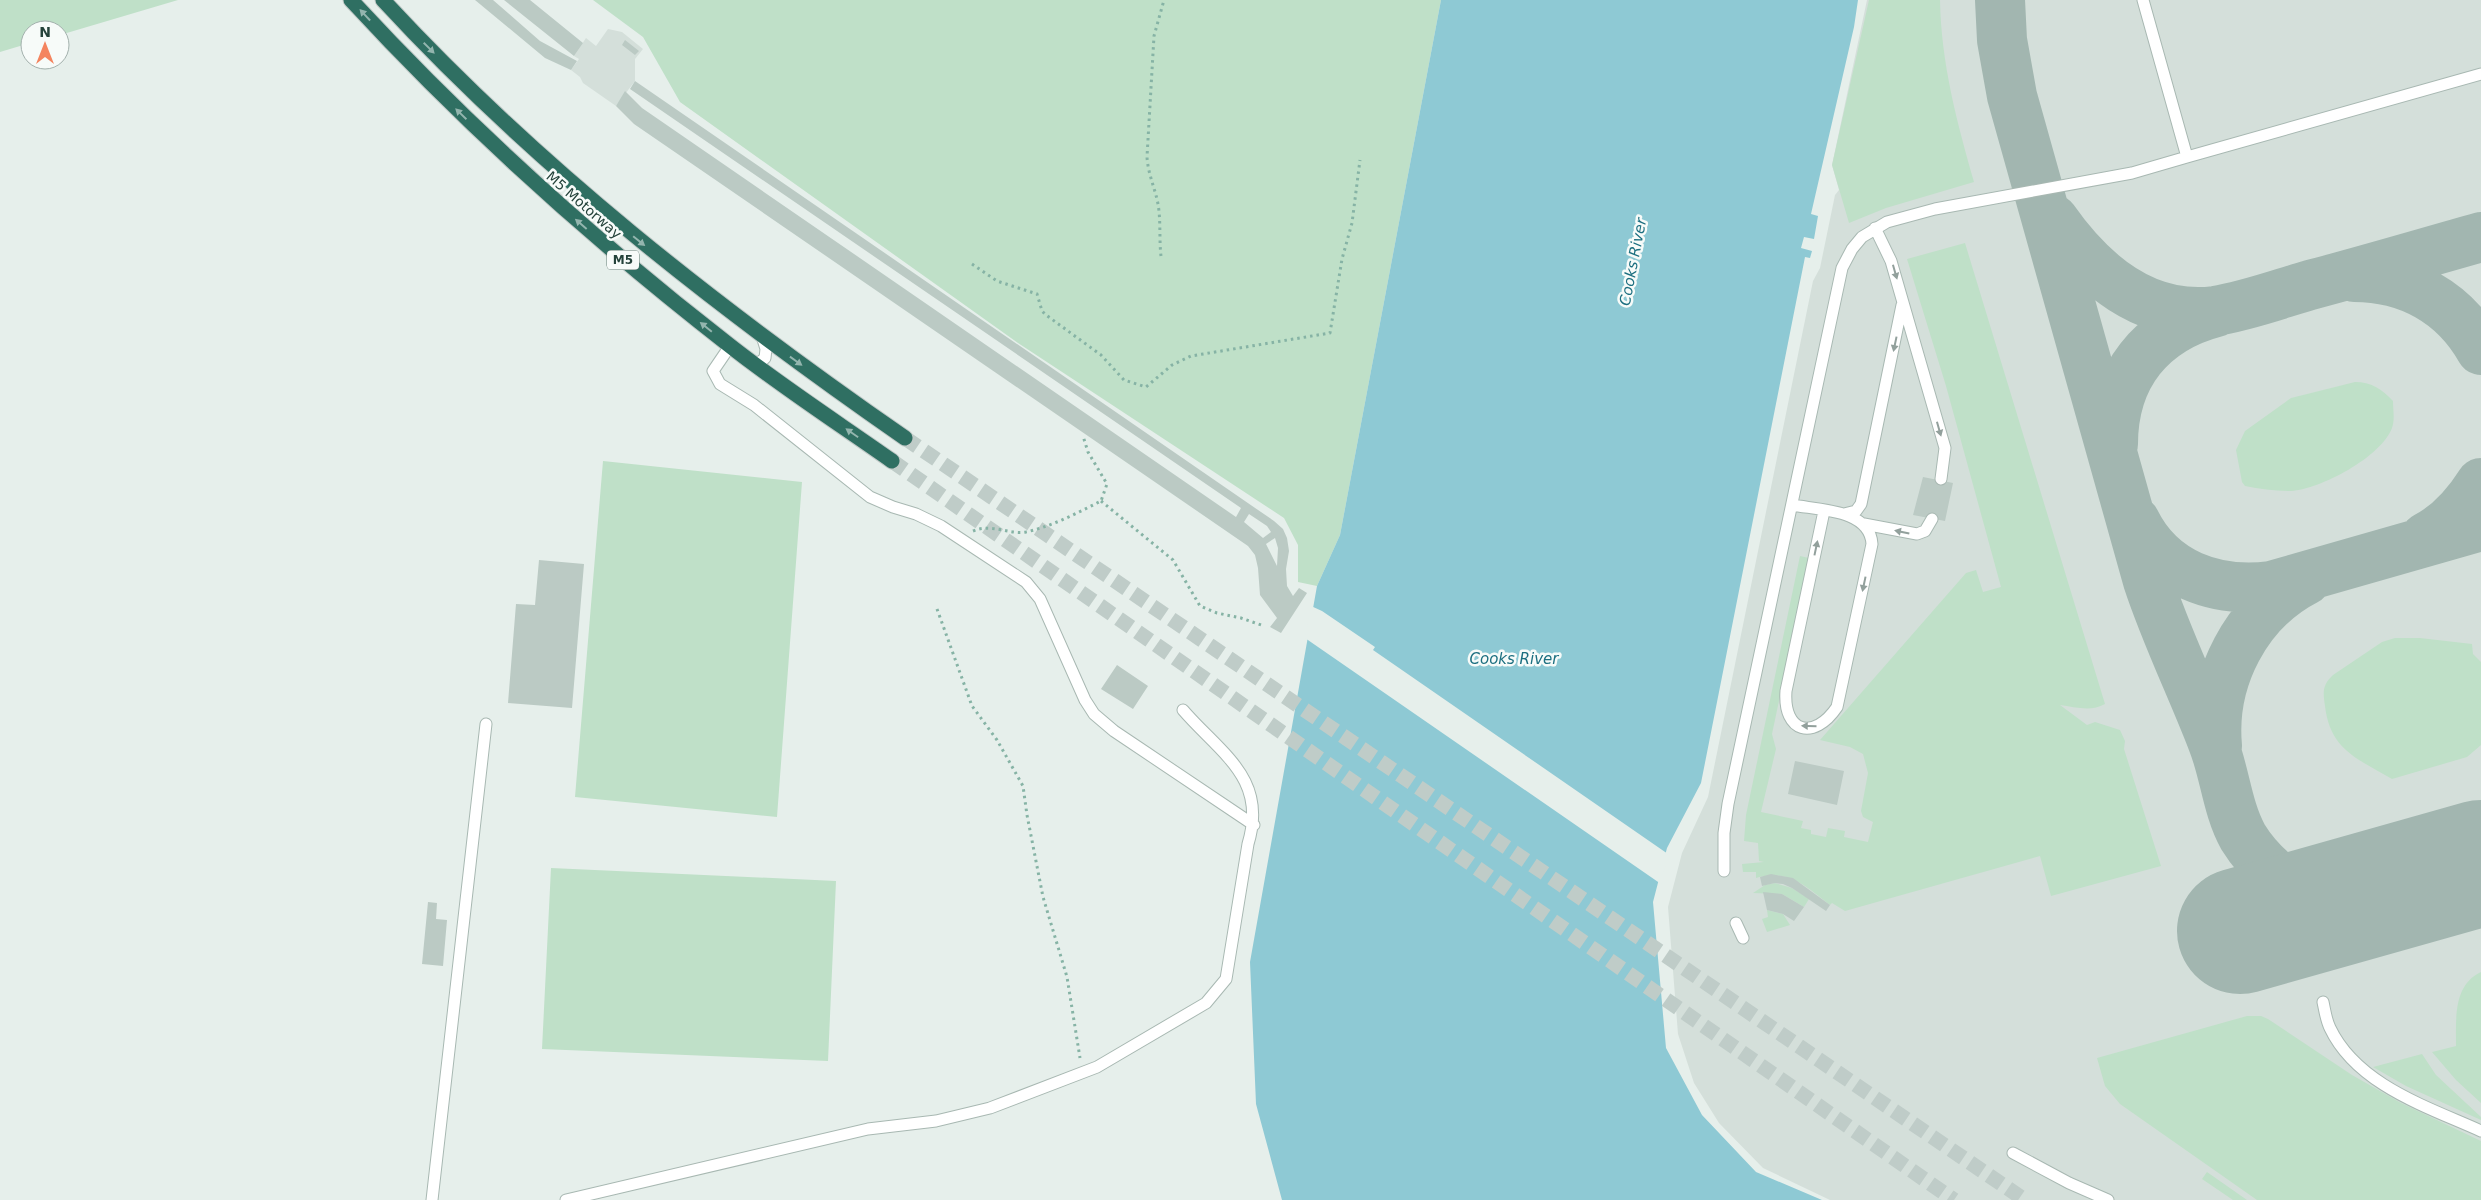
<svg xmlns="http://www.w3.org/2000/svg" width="2481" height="1200" font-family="'DejaVu Sans',sans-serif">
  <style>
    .built { fill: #d4dfda }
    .green { fill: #bfe0c8 }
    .water { fill: #8ec9d4 }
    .pier { fill: #e6efeb }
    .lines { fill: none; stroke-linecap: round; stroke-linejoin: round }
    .taxiway { stroke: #a2b6b0; stroke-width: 50 }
    .runway { stroke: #a2b6b0; stroke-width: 126 }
    .building { fill: #bbcac4; fill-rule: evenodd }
    .highway-tunnel { stroke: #bfccc8; stroke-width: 15; stroke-dasharray: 15 8; stroke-linecap: butt }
    .lane-casing { stroke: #a8b8b2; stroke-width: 13 }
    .highway-casing { stroke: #c2cac8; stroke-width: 17 }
    .path { stroke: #86b3a5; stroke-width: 3; stroke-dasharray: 2.5 4; stroke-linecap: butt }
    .lane { stroke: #fff; stroke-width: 11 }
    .highway { stroke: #2f6f62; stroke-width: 15 }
    .oneway { fill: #93b5ae }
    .oneway2 { fill: #92a09c }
    .labels { text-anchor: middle; stroke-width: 5; stroke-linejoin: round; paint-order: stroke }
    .shield { fill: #f7fbf9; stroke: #637a73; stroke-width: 1 }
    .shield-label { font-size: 12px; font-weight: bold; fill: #24423a }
    .street-label { font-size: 14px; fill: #24423a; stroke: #f7fbf9 }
    .water-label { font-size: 15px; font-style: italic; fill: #1c6f80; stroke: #f7fbf9 }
  </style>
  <rect width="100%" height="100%" fill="#e6efeb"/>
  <path class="built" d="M1867 0H2481V1200H1830L1763 1168 1719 1123 1694 1083 1678 1034 1668 907 1682 853 1708 797 1813 281 1820 268 1835 195 1839 190 1832 165Z
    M608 29 622 32 643 49 635 59V81L616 106 583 83 580 77 571 70 579 59 574 56 586 38 596 46Z"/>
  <path class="green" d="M0 0H178L60 35V30H30V43L0 52Z
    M593 0H1441L1340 535 1317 586 1298 582V545L1284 518 1018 343 680 102 643 37Z
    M1869 0H1940C1941 63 1957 122 1974 182L1886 208 1849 223 1832 165Z
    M1965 243 2105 704C2091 712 2075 707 2060 705L2087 725 2095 722 2120 730 2125 741 2124 749 2161 866 2051 896 2040 856 1845 911 1832 903 1830 905C1807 887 1787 868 1756 878V872H1743L1742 864 1764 862 1759 861 1758 843 1744 841 1746 815 1800 556 1809 558 1772 734 1776 749 1761 812 1803 821 1801 828 1811 830V834L1826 837 1828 828 1845 831 1844 837 1868 842 1873 822 1863 817 1861 811 1868 773 1863 754 1850 747 1820 740 1966 573 1976 570 1983 592 2001 587 1946 386 1907 259Z
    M2355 382C2371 382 2382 389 2393 401 2393 410 2395 420 2392 428 2381 457 2321 489 2291 491 2276 491 2260 489 2245 486L2242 482 2236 450 2245 431 2291 398Z
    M603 461 802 482 777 817 575 797Z
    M2395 638H2420L2472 644 2473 654 2481 662V745L2467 757 2392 779C2358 759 2330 750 2325 706 2323 693 2322 685 2333 675L2382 642Z
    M551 868 836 881 828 1061 542 1049Z
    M1775 883 1792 888 1809 899 1804 907 1782 894 1753 893 1765 885Z
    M1767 910 1783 914 1790 925 1767 932 1762 919 1768 917Z
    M2481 972V1103L2456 1080 2432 1052 2456 1046C2456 1019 2453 985 2481 972Z
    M2247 1016H2261L2268 1019 2352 1075 2401 1103 2481 1141V1200H2257L2120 1104 2105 1086 2097 1058Z
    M2422 1054 2436 1075 2481 1117V1120L2406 1086 2373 1067Z
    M2207 1172 2247 1200H2233L2202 1179Z"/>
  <path class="water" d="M1441 0H1858L1854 27 1811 214 1818 216 1814 239 1804 237 1801 248 1812 251 1810 258 1805 257 1701 783 1667 848 1653 902 1666 1048 1702 1115 1756 1172 1822 1200H1282L1256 1104 1250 962 1317 586 1340 535Z"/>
  <path class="pier" d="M1311 606 1322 611 1375 647 1373 650 1668 854 1661 884 1305 638Z"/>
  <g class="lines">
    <path class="taxiway" d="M2000 0 2002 40 2012 96 2148 581C2166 636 2192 688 2213 743 2225 773 2227 808 2243 837 2259 863 2291 893 2322 898 2352 903 2426 876 2459 867
      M2053 219C2091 273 2145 320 2215 311 2247 306 2279 294 2310 285 2367 270 2424 253 2481 237
      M2354 277C2408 277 2454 302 2481 350
      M2113 444C2113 376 2151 329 2216 312
      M2135 521C2161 574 2215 593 2271 586L2481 526
      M2426 537C2450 525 2467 505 2481 483
      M2217 746C2211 679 2246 611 2306 580"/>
    <path class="runway" d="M2240 931 2481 863"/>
  </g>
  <path class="building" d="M475 0H493L540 41 577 61 571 70 545 58Z
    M504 0H530L583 43 574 56Z
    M625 40 639 51 635 55 622 45Z
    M635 81 1274 521 1283 529 1287 538 1289 551 1286 569 1287 586 1293 596 1299 588 1307 593 1281 633 1270 627 1277 618 1260 595 1258 568 1255 555 1248 546 634 124 616 106 625 91 642 108 1236 517 1241 508 630 89ZM1249 514 1267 526 1271 532 1263 538 1244 522ZM1275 538 1278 548 1277 566 1266 544Z
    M1923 477 1953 483 1945 521 1913 515Z
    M539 560 584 564 572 708 508 703 516 604 535 605Z
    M1117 665 1148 686 1133 709 1101 689Z
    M1795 761 1844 771 1837 805 1788 794Z
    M1771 874 1793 878 1830 905 1826 911 1792 888 1783 884 1775 883 1762 886 1760 877Z
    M1763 892 1782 894 1804 907 1794 921 1783 914 1767 910Z
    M428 902 437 903 436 919 447 920 443 966 422 964Z"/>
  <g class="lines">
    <path class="highway-tunnel" d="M905 438 2025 1200
      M892 461 1954 1200"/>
    <g class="lane-casing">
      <path id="lane" d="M2187 157 2481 74
        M1875 228 1891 261 1945 448 1941 479
        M730 346 713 371 720 384 754 405 870 497 893 507 916 514 941 526 1026 582 1040 599 1085 700 1094 714 1114 731 1254 825
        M753 363H759L765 358 766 349 762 336
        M1792 505C1818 510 1870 509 1872 544L1837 707C1814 741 1783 733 1786 691L1824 511
        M1844 514 1856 511 1861 504 1902 305
        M1864 524 1917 534 1925 531 1932 519
        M1724 871V833L1728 804 1842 268 1852 249 1862 237 1887 222 1935 209 2132 173 2187 157 2143 0
        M1736 923 1743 938
        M2323 1002C2325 1011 2326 1020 2330 1028 2357 1085 2428 1107 2481 1131
        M2013 1153 2069 1183 2108 1200
        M432 1200 486 724
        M566 1200 868 1129 936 1121 990 1108 1097 1067 1206 1003 1226 979 1248 844C1268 778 1221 754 1183 710"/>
    </g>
    <g class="highway-casing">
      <path id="highway" d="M351 0C467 126 594 240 729 345 781 386 838 423 892 461
        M383 0C538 168 718 308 905 438"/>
    </g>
    <path class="path" d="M1161 256C1159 239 1161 221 1158 204 1155 188 1148 174 1147 157L1154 36 1164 0
      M972 264 997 281 1037 294 1042 311 1046 315 1101 355 1124 380 1146 387 1172 365 1191 356 1330 333 1342 259 1352 223 1360 160
      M1101 501 1173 560 1200 606 1217 613 1241 618 1264 626
      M973 531C992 523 1009 535 1026 532 1053 526 1077 513 1101 501L1107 484 1088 452 1083 436
      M937 609 972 706 997 740 1023 786 1027 815 1043 897 1067 977 1080 1058"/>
    <use href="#lane" class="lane"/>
    <use href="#highway" class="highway"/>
  </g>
  <defs><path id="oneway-solid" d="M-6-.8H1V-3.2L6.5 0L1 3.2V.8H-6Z" transform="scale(1.25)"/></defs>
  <g class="oneway">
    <use href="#oneway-solid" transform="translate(365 15) rotate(-133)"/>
    <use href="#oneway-solid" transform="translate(429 48) rotate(45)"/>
    <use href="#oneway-solid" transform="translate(461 114) rotate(-136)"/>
    <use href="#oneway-solid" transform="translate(581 224) rotate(-139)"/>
    <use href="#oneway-solid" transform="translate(639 241) rotate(39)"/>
    <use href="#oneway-solid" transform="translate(706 327) rotate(-141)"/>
    <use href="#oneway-solid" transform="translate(796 361) rotate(36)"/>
    <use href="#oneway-solid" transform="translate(852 433) rotate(-145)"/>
  </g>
  <g class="oneway2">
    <use href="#oneway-solid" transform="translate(1895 272) rotate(74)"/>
    <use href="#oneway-solid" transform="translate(1895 344) rotate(102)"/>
    <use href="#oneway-solid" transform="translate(1939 429) rotate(74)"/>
    <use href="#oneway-solid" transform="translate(1902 532) rotate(-168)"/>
    <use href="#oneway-solid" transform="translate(1816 548) rotate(-78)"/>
    <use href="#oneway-solid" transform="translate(1864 584) rotate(102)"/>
    <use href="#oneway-solid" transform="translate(1809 726) rotate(-179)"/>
  </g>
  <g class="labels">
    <rect class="shield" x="607" y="250.5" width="32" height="19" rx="4"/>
    <g class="shield-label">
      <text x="623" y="264">M5</text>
    </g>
    <g class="street-label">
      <text transform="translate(584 205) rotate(41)" y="5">M5 Motorway</text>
    </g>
    <g class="water-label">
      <text transform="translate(1633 262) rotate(-79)" y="5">Cooks River</text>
      <text x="1514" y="664">Cooks River</text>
    </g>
  </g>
  <g transform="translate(45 45)"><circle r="24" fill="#f7fbf9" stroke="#a3b1ad"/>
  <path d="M0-4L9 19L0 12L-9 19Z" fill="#f4845f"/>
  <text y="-8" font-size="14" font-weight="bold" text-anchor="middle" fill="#24423a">N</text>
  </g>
</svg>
